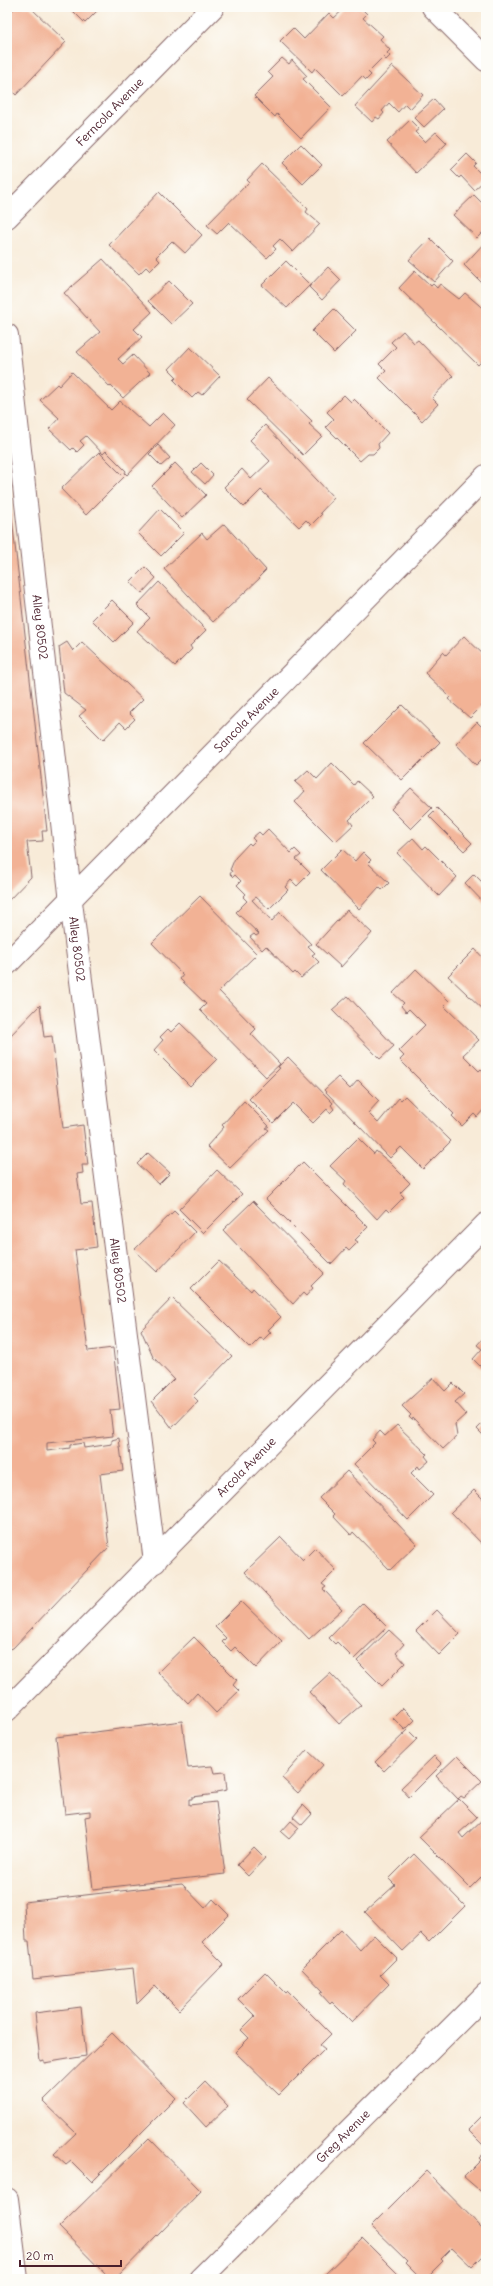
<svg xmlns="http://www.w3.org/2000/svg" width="493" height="2286" font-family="Delius,sans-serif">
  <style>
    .building { fill: #f2b295 }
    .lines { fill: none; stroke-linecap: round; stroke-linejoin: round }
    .minor-casing { stroke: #876668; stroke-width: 24 }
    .minor { stroke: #fff; stroke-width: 22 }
    .labels { text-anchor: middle; stroke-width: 3; stroke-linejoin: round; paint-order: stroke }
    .street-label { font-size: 12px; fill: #4a1f2b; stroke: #fdfcf7 }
  </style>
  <rect width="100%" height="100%" fill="#fdfcf7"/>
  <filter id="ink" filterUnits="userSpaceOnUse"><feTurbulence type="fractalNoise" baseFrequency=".025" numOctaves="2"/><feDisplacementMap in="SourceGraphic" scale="8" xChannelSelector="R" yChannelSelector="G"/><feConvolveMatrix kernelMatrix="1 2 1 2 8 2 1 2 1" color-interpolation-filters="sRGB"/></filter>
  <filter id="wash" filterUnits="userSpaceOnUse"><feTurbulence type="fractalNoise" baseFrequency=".012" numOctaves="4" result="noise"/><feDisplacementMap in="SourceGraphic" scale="16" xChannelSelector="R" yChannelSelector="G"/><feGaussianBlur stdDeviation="0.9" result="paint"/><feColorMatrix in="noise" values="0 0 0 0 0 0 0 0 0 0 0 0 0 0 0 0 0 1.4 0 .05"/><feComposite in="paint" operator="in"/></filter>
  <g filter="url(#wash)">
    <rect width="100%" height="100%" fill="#f8ebd8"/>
    <g id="blocks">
      <path class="building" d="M7 7 13 10 16 7H30L66 42 16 95 7 86Z
        M69 7H101L85 23Z
        M346 7H360L367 14 363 18 383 36 380 39 390 50 387 53 390 56 386 60 383 57 368 72 371 75 366 80 362 76 343 96 315 68 312 72 280 41 293 28 304 39 329 13 334 18Z
        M282 58 289 64 292 60 307 76 303 79 331 107 301 138 277 114 275 117 254 96 273 77 268 72Z
        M392 66 423 95 410 109 405 104 398 112 389 103 382 111 384 113 379 119 376 117 372 122 355 106Z
        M434 99 443 109 424 127 414 117Z
        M410 120 419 129 415 132 425 142 436 132 447 143 416 173 387 142Z
        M301 144 322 165 303 184 282 163Z
        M467 154 476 163 473 166 486 179 474 190 461 176 459 178 451 170Z
        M262 164 308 209 306 212 320 224 293 252 280 239 273 246 276 249 267 258 229 222 217 234 207 225 249 182 247 180Z
        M159 192 202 235 185 253 172 241 156 257 160 261 150 271 146 267 139 274 109 245Z
        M474 195 486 207V229L477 238 453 215Z
        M430 238 453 261 434 282 409 260Z
        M485 242 486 243V287L464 265Z
        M103 259 152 312 134 329 142 337 118 359 123 364 133 355 150 373 123 398 111 386 110 387 77 352 100 332 64 293Z
        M286 261 310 285 287 308 262 285Z
        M328 267 341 280 322 300 309 287Z
        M415 271 431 286 433 284 437 288 440 284 459 299 465 293 486 311V357L478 365 399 288Z
        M169 281 192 304 171 324 148 301Z
        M334 309 356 331 334 353 312 331Z
        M403 331 414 343 418 340 453 376 432 398 438 404 422 421 379 378 386 371 379 364 396 347 391 342Z
        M190 347 220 376 202 395 198 392 192 398 174 380 177 377 169 369Z
        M72 372 111 410 120 401 149 427 163 413 175 425 127 475 125 473 126 471 106 451 103 454 86 436 80 441 84 445 77 452 73 448 71 450 49 429 59 418 40 400 57 384 59 386Z
        M268 378 312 421 309 424 322 436 303 455 247 400Z
        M344 395 351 402 354 399 388 433 378 444 379 448 373 454H368L360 461 326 427 334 419 327 412Z
        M265 425 334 498 320 513 322 514 311 525 306 520 299 527 261 490 244 507 224 487 242 469 251 479 270 461 250 440Z
        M158 445 170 458 161 466 149 454Z
        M99 452 124 477 86 515 61 489Z
        M175 463 206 495 182 518 152 486Z
        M201 463 213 475 205 484 192 472Z
        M7 490H9L14 536 47 831H42L43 841 27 842 31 877 7 902Z
        M160 509 184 533 161 556 138 533Z
        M224 524 266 570 259 577 260 578 213 622 164 569 202 533 207 539Z
        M145 567 156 578 142 593 130 582Z
        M159 582 206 630 190 646 192 649 175 666 137 631 150 618 137 605Z
        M112 600 134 622 114 642 92 620Z
        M464 636 486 657V702L470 718 448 699 450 697 425 673 443 652 446 655Z
        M67 642 73 651 82 642 143 699 129 713 135 719 126 728 120 722 103 740 79 716 86 710 64 693 59 647Z
        M402 705 440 742 402 780 364 743Z
        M477 722 486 731V755L476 765 456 744Z
        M332 763 354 785 357 781 373 796 349 820 353 825 335 842 295 802 305 791 295 782 308 770 317 779Z
        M411 788 432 808 411 829 391 809Z
        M437 808 472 843 464 851 429 816Z
        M268 829 291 853 295 849 301 855 296 859 310 873 297 886 291 880 285 887 288 890 269 909 256 897 252 900 272 921 280 912 311 944 308 946 315 953 312 955 319 962 301 978 295 972 293 974 266 946 262 950 250 937 254 934 256 936 259 934 236 912 247 901 243 897 246 894 237 885 241 881 235 875 233 877 230 874 232 871 230 870 235 858 249 843 251 845 255 841 252 838 259 832 262 835Z
        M413 838 423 849 426 846 457 877 439 896 397 853Z
        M342 849 355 861 363 852 371 860 368 863 389 883 382 890 379 887 359 909 321 870Z
        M474 874 486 886V905L465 883Z
        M200 896 257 954 219 991 256 1029 251 1034 280 1064 266 1077 200 1010 206 1004 180 979 183 975 152 943Z
        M347 910 372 933 341 967 316 944Z
        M475 949 486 961V1012L448 976Z
        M416 969 449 1001 444 1006 479 1040 463 1055 479 1071 481 1069 485 1073 486 1107 477 1117 474 1114 462 1126 452 1116 454 1114 400 1060 404 1056 399 1051 425 1025 409 1009 406 1012 401 1006 404 1003 393 993Z
        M348 996 394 1046 380 1059 332 1010Z
        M40 1005 44 1037 52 1036 63 1128 83 1125 88 1165H82L83 1173 77 1174 81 1204 92 1203 97 1247 75 1250 88 1351 113 1348 120 1409 110 1410 113 1436 47 1443V1451L70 1448V1445L83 1443 84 1448 112 1444V1440L119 1438 123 1471 100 1474 109 1547 13 1648 7 1650V1039Z
        M180 1023 217 1059 190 1086 154 1050 163 1040 160 1037 168 1029 171 1032Z
        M288 1057 333 1103 331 1105 334 1109 330 1113 327 1109 313 1123 293 1103 273 1123 249 1099 280 1068 278 1067Z
        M338 1077 350 1089 358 1080 379 1101 368 1113 378 1123 399 1098 401 1100 405 1096 451 1141 423 1169 401 1147 390 1158 324 1090Z
        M244 1101 269 1126 266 1128 269 1130 230 1168 207 1146 224 1127 222 1125Z
        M358 1138 374 1154 376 1151 390 1163 410 1183 400 1193 404 1197 389 1212 386 1209 377 1219 344 1184 346 1181 330 1166Z
        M148 1153 170 1173 159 1184 137 1164Z
        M303 1162 368 1227 355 1240 358 1242 349 1251 346 1248 331 1264 266 1199Z
        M217 1170 242 1194 203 1233 179 1209Z
        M253 1201 324 1273 311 1286 313 1288 306 1296 303 1293 293 1304 223 1230Z
        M174 1211 195 1232 157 1272 134 1250Z
        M219 1261 251 1291 253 1288 281 1317 268 1330 271 1332 263 1340 261 1337 250 1348 191 1289Z
        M172 1298 232 1356 193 1396 198 1401 172 1428 152 1401 174 1379 153 1357 141 1330Z
        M486 1335V1372L473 1359 482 1349 477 1345Z
        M433 1378 445 1391 453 1383 464 1394 455 1402 466 1414 455 1424 457 1436 443 1449 413 1418 412 1420 409 1417 411 1415 402 1406Z
        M486 1420V1438L477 1429Z
        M397 1425 427 1454 425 1456 429 1461 420 1469 418 1466 411 1473 433 1495 408 1520 354 1464 375 1443 372 1440 380 1431 385 1436Z
        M347 1471 417 1544 390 1570 353 1532 351 1535 333 1516 335 1514 319 1498Z
        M474 1490 486 1502 485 1547 451 1512Z
        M281 1537 303 1560 315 1548 336 1570 322 1584 326 1587 323 1589 342 1609 309 1639 245 1572Z
        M241 1601 282 1641 256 1668 235 1647 231 1651 222 1642 226 1638 215 1627Z
        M363 1603 387 1627 354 1659 337 1642 335 1644 329 1638Z
        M437 1610 460 1634 439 1655 416 1631Z
        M389 1630 404 1644 396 1653 405 1663 382 1686 357 1661Z
        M194 1637 237 1680 233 1685 239 1691 216 1713 197 1693 188 1703 158 1672Z
        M330 1673 361 1705 339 1724 309 1692Z
        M403 1708 415 1720 405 1730 393 1718Z
        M182 1721 188 1768 212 1766 214 1773 225 1772 227 1790 216 1792V1794L192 1797V1799H189V1805L216 1802 225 1874 93 1889 85 1817 90 1816V1811L65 1814 56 1737Z
        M408 1730 417 1739 384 1771 375 1762Z
        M307 1750 323 1765 298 1793 282 1778Z
        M434 1756 442 1764 409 1797 401 1788Z
        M457 1756 482 1781 464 1798 461 1796 458 1799 436 1776Z
        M459 1799 477 1817 459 1833 463 1838 486 1816V1877L483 1880 481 1877 470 1888 419 1837Z
        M303 1805 312 1814 302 1825 293 1817Z
        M291 1821 299 1828 289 1839 281 1832Z
        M254 1847 265 1858 248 1876 237 1865Z
        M414 1854 465 1906 429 1942 421 1934 403 1951 365 1912 395 1885 389 1879Z
        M182 1884 205 1908 213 1899 229 1915 202 1942 224 1964 179 2010 155 1986 137 2004 133 1968 33 1979 29 1941H26L24 1902Z
        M341 1930 360 1950 374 1935 397 1958 380 1975 389 1984 352 2022 332 2002 330 2004 320 1993 323 1991 302 1969Z
        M265 1972 286 1993 288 1991 331 2034 320 2045 325 2049 279 2095 235 2052 249 2038 241 2030 255 2016 238 1999Z
        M81 2007 86 2056 44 2063V2060L40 2061 35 2013Z
        M112 2033 176 2098 92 2182 71 2161 66 2165 54 2154 76 2133 43 2101Z
        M205 2082 228 2106 206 2127 184 2103Z
        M486 2112V2148L468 2130Z
        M149 2138 201 2191 115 2279H110L59 2227Z
        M486 2152V2196L464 2177 481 2160 479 2158Z
        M426 2171 486 2232V2253L472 2267 452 2248 441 2259 443 2261 425 2279H421L405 2263 407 2261 371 2226Z
        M362 2238 400 2276 397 2279H320Z"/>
    </g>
  </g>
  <g filter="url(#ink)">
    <use href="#blocks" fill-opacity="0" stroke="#876668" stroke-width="1"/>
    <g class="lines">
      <g class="minor-casing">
        <g id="minor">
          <path d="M433 7 486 60"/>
          <path id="s1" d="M7 217 213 7"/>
          <path id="s2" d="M7 335 71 902 155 1562"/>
          <path id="s3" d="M7 964 486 476"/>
          <path id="s4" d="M7 1710 486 1224"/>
          <path d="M7 2199 17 2279"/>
          <path id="s5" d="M200 2279 486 1994"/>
        </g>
      </g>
      <use href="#minor" class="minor"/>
    </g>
  </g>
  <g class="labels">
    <g class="street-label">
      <text dy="4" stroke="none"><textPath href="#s1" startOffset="147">Ferncola Avenue</textPath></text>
      <text dy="4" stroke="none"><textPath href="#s2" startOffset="294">Alley 80502</textPath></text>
      <text dy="4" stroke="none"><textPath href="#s3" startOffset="342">Sancola Avenue</textPath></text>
      <text dy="4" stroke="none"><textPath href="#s2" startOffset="618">Alley 80502</textPath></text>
      <text dy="4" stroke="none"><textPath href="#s2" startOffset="942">Alley 80502</textPath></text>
      <text dy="4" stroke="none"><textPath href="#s4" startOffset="341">Arcola Avenue</textPath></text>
      <text dy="4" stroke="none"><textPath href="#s5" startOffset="202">Greg Avenue</textPath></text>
    </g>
  </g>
  <rect width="493" height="2286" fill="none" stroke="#fdfcf7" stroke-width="24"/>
  <path d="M20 2260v6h101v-6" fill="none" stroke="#4a1f2b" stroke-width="2"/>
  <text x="26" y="2260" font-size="12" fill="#4a1f2b" stroke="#fdfcf7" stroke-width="3" paint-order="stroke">20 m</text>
</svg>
